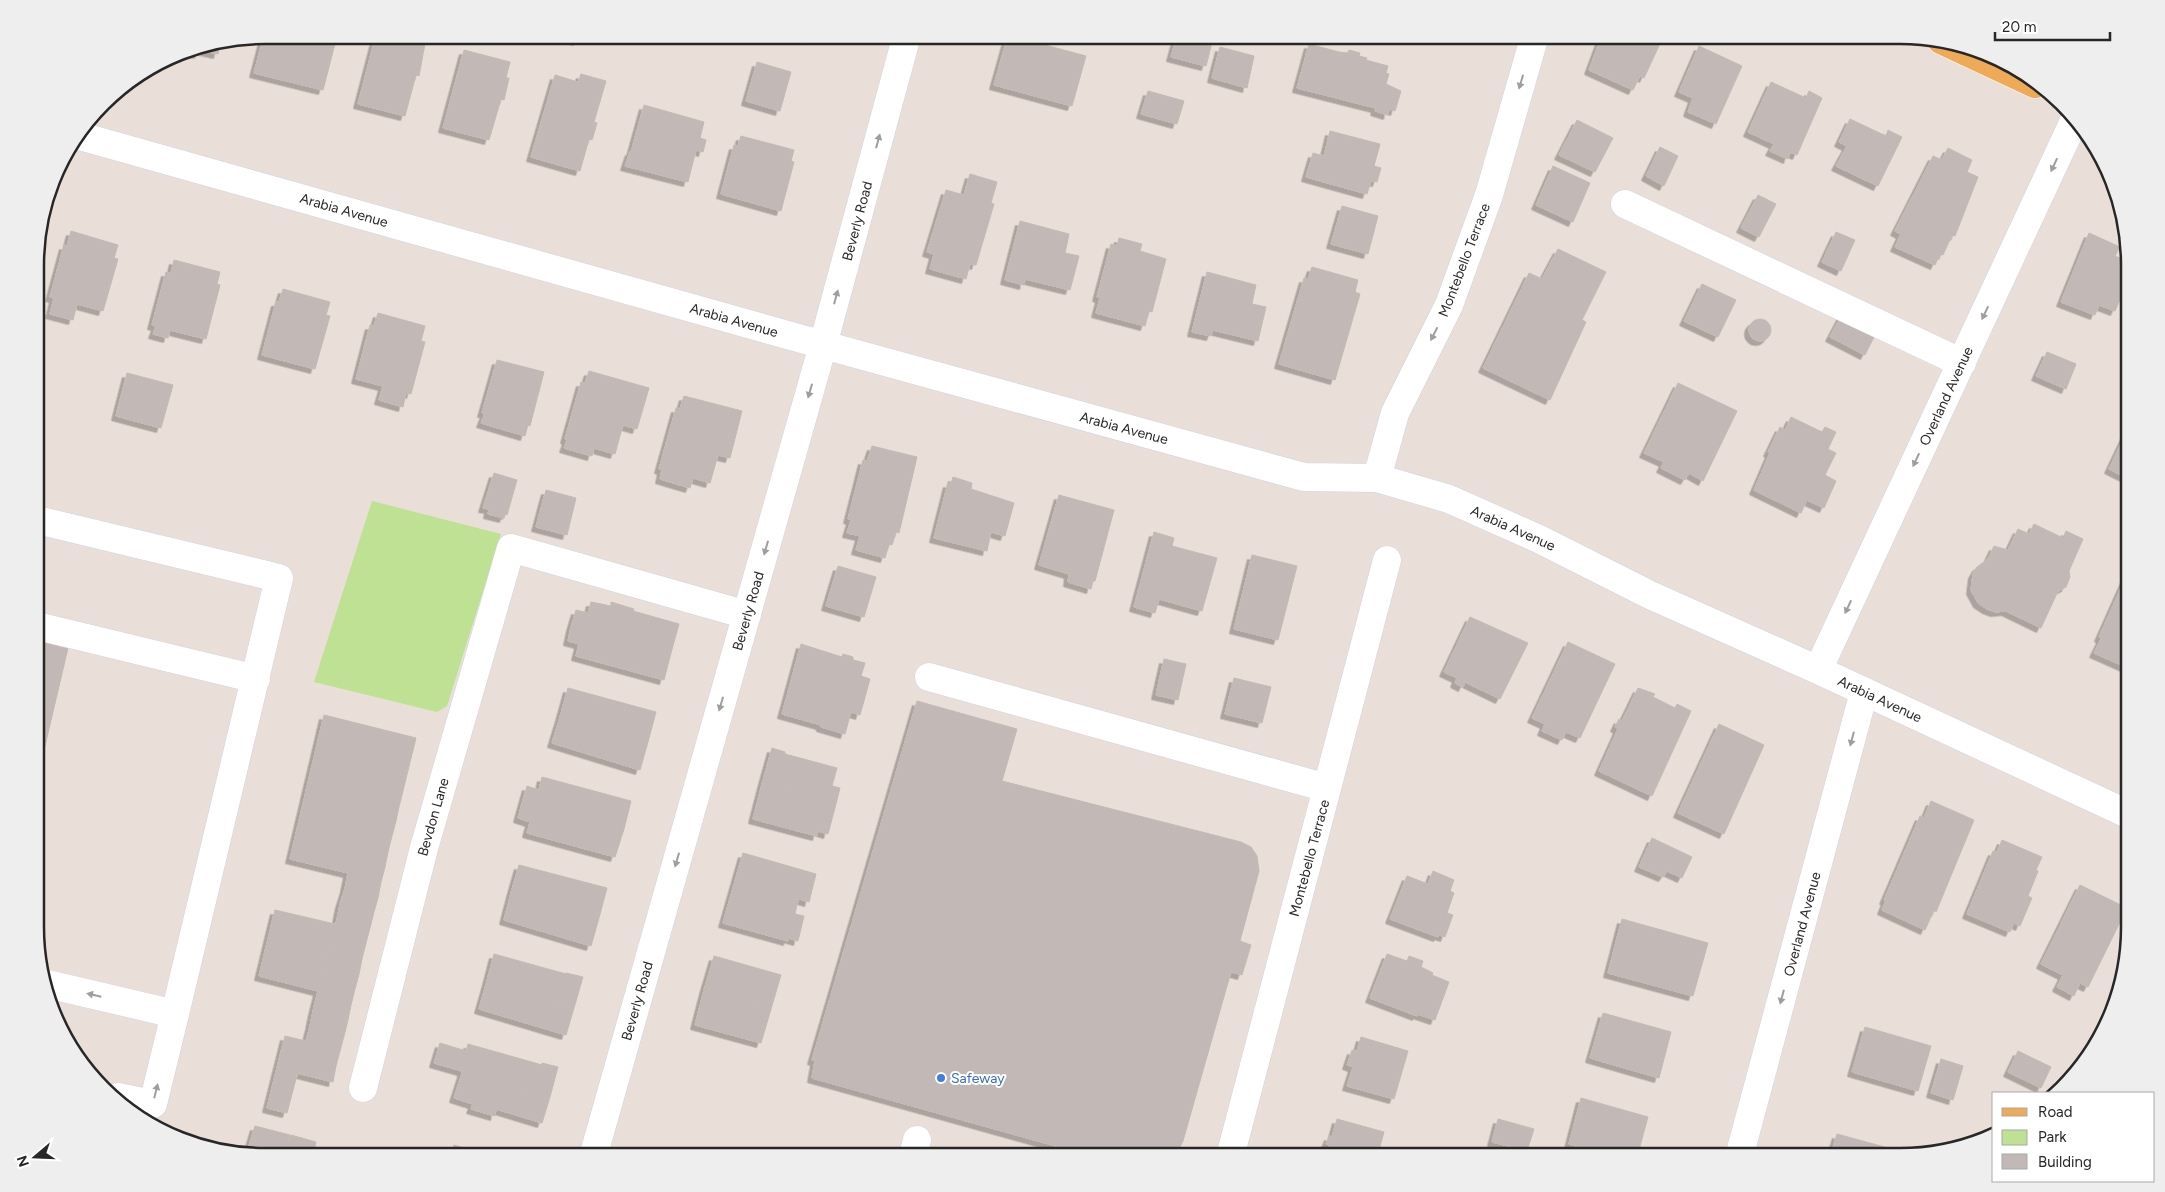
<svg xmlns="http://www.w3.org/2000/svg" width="2165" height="1192" font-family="Figtree,sans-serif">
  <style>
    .green { fill: #bfe193 }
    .building { fill: #c2b8b5; stroke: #c4bab2; filter: url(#shadow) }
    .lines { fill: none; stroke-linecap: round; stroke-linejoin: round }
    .minor-casing { stroke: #cdd5e0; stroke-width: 29 }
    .major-casing { stroke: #fff; stroke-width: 29 }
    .minor { stroke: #fff; stroke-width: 28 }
    .major { stroke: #efaa57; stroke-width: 28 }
    .oneway { fill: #9e9e9e }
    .shop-dot { fill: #3f7fe0; stroke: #fff; stroke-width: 2 }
    .labels { text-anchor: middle; stroke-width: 4; stroke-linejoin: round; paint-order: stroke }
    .street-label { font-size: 14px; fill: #272727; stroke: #fff }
    .shop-label { font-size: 14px; fill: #366cbe; stroke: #fff; text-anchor: start }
    .rim { fill: none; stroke: #272727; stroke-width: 2.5 }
  </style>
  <defs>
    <filter id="shadow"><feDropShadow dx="-4.5" dy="4.5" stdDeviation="0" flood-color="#0004"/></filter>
  </defs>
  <rect width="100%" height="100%" fill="#eaded8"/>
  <path class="green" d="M372 501 501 534 447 706 437 712 314 682Z"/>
  <path class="building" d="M264 35H318L317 39 335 44 323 90 254 73Z
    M376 35H414L426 38 419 76 416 75 405 116 358 104Z
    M557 35H580L578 41Z
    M793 35H812L810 40Z
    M1008 35 1086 56 1072 106 994 85Z
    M1177 35H1214L1206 66 1171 57Z
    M1602 35H1664L1644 78 1640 76 1633 90 1589 70Z
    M220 44 218 54 200 50 199 54 185 51Z
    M1309 44 1339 52 1348 53 1349 50 1360 53 1359 56 1367 58 1366 60 1388 66 1386 73 1389 74 1386 84 1401 91 1395 111 1389 109 1388 115 1375 111 1376 108 1297 88Z
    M1699 46 1742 66 1716 124 1688 112 1693 98 1679 92Z
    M1220 47 1254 56 1247 88 1212 78Z
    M464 50 510 62 506 78H509L504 100 501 99 489 140 443 128Z
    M757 62 791 72 780 111 746 101Z
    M581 74 606 81 594 122 597 123 592 140 589 139 580 171 531 157 555 75 578 82Z
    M1771 82 1806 98 1809 91 1822 98 1797 155 1790 152 1788 159 1770 151 1774 144 1748 132Z
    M1148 91 1184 101 1177 124 1141 114Z
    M644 105 704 122 700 138 706 140 703 152 696 150 688 182 625 166 630 151 631 152Z
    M1850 119 1886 136 1888 130 1902 137 1878 186 1836 166 1847 146 1839 142Z
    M1577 120 1613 138 1595 172 1559 155Z
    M1330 131 1380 144 1374 166 1381 168 1377 182 1371 181 1367 194 1306 177 1313 153 1324 156Z
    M741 136 794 150 791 161 794 162 781 211 721 194 734 145 738 146Z
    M1660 147 1678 156 1664 186 1646 176Z
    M1948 148 1972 160 1967 172 1978 177 1955 236 1952 235 1943 255 1940 254 1935 265 1895 247 1901 234 1895 231 1933 156 1942 160Z
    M1553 166 1590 183 1573 222 1536 205Z
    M970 174 997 182 991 203 994 204 976 265 970 264 966 279 930 269 934 254 927 252 946 190 964 195Z
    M1758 195 1776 204 1759 237 1741 228Z
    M1342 206 1378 216 1368 254 1331 244Z
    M1020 221 1069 234 1065 253 1079 256 1070 290 1025 279 1024 285 1005 280Z
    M71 231 118 245 114 258 118 259 103 311 77 304 73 320 50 314 54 298 50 297 64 245 67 246Z
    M1836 232 1855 240 1841 271 1822 262Z
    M2089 233 2120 247 2115 256 2129 262V280L2115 311 2099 305 2095 315 2061 302Z
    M1119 238 1142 244 1140 251 1166 259 1152 312 1149 311 1145 326 1096 313 1100 298 1097 297 1111 244 1117 246Z
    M1558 249 1606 272 1582 320 1586 322 1550 400 1483 368 1529 273 1542 279Z
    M174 260 220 272 217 284 220 285 206 339 170 330 168 338 153 334 156 326 152 325 166 272 171 273Z
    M1312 267 1358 280 1355 292 1360 294 1335 380 1279 364 1304 278 1308 279Z
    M1207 272 1256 285 1252 304 1266 307 1258 341 1213 330 1211 336 1192 332Z
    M1702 284 1736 300 1718 337 1684 321Z
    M283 289 330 302 326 315 330 316 315 369 262 355 276 302H279Z
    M378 313 425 326 421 341 425 342 411 394 406 393 403 407 379 400 383 386 356 379 370 325 374 326Z
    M1842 314 1877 331 1865 355 1830 337Z
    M1749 330a11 11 0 1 1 22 0a11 11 0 1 1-22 0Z
    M2047 352 2076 364 2066 389 2036 376Z
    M497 360 544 372 530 426 528 425 525 436 481 423 485 413H482Z
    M589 371 649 388 637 429 623 425 615 454 594 448 592 456 564 448 567 440 565 439 581 382 585 383Z
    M127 373 173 385 161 428 116 416Z
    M1678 383 1737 411 1703 481 1689 473 1685 480 1661 468 1664 462 1644 453Z
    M684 396 742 411 730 458 718 455 710 483 693 478 690 488 660 479 662 470 659 469 676 408 680 409Z
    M1791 417 1822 432 1825 427 1836 432 1828 449 1836 453 1825 475 1836 481 1824 508 1807 500 1801 513 1754 490 1770 453 1768 452 1780 427 1785 430Z
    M2126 433 2129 435V479L2109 469Z
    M872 446 917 457 899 533 896 532 892 545 889 544 885 558 856 550 860 536 847 533 851 520 848 519 863 460 867 461Z
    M494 473 517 480 507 515 505 514 504 518 488 514 489 509 483 508Z
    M953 477 972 483 971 489 1014 503 1005 536 991 532 987 551 934 538 948 483 951 484Z
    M546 490 576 498 567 535 536 527Z
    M1059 495 1114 510 1095 581H1093L1091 589 1068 582 1069 574 1039 565Z
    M2034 524 2063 538 2066 531 2083 539 2069 571 2070 577 2066 587 2058 591 2041 628 2006 611 1995 612 1987 609 1978 603 1971 590 1973 574 1977 567 1988 559 1994 546 2008 550 2018 529 2029 534Z
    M1154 532 1174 538 1172 546 1217 558 1202 611 1159 599 1155 613 1134 607Z
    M1252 555 1297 566 1278 640 1234 629Z
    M838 566 876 577 864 617 826 606Z
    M2128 572 2130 573V669L2094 653 2101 639 2099 637Z
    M591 602 611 606V602L634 609 633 611 679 624 671 653 571 627 576 610 588 613Z
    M1470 617 1528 643 1500 699 1465 682 1463 687 1455 683 1457 678 1444 672Z
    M571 627 671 653 664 680 576 656 579 644 568 641Z
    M37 640 68 648 37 780Z
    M1568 642 1615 664 1580 738 1566 732 1562 740 1542 731 1545 724 1532 718Z
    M801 644 842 657 843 654 853 657V660L865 663 861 676 870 679 864 701 791 681Z
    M1164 659 1186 664 1178 700 1156 695Z
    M1234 678 1271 687 1262 723 1225 714Z
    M791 681 864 701 860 715 851 712 845 734 821 727V725L782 714Z
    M568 688 656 712 648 742 560 717Z
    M1638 688 1655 694 1653 697 1675 708 1677 704 1691 711 1652 796 1599 771 1618 729 1615 727 1619 719 1622 721Z
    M917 701 1017 729 1002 781 1241 842 1251 847 1257 856 1259 871 1240 941 1251 945 1242 975 1231 972 1183 1141 1179 1149 1172 1154 1160 1156 1144 1152 1143 1157H1095L812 1078 815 1061 812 1060Z
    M324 715 416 738 399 807 366 798 348 873 290 859Z
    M560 717 648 742 640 770 552 743Z
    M1719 724 1764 745 1724 834 1678 813Z
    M772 748 785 752V754L837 768 832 786 840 788 836 804 762 784Z
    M542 777 631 801 624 829 523 800 527 786 539 790Z
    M762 784 836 804 828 834 818 831 817 836 753 819Z
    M366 798 399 807 396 821 362 812Z
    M523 800 624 829 615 857 527 833 530 822 518 818Z
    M1931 801 1974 820 1936 912 1934 910 1925 930 1882 910 1886 900H1884L1920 816 1924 818Z
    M362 812 396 821 392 836 359 827Z
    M359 827 392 836 388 852 355 842Z
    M1652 838 1692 857 1682 878 1667 871 1663 877 1639 867Z
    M2002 840 2042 857 2036 870 2038 871 2028 896 2032 898 2020 926 2014 923 2010 932 1967 914 1993 851 1997 852Z
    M355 842 388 852 385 867 352 858Z
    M743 853 816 874 809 902 799 899 797 905 733 888Z
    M352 858 385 867 381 882 348 873Z
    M519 865 607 888 599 918 511 893Z
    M1433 871 1454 880 1450 891 1454 893 1447 913 1453 915 1445 937 1439 935 1438 937 1390 919 1407 876 1428 884Z
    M348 873 381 882 378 898 345 888Z
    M2080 885 2127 908 2088 987 2080 983 2074 996 2057 987 2063 975 2041 964Z
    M345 888 378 898 374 912 340 904Z
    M733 888 797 905 795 914 804 916 798 941 788 938V941L723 923Z
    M511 893 599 918 591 946 504 920Z
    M340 904 374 912 370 928 337 919Z
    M275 910 335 924 318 991 259 976Z
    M337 919 370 928 366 943 333 934Z
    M1622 919 1708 943 1693 996 1608 973Z
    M333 934 366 943 362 959 329 949Z
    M329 949 362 959 359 974 325 965Z
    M494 954 566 974V973L583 977 574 1008 487 981Z
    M1387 954 1407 961 1409 956 1423 961 1421 967 1433 973 1432 975 1449 982 1435 1020 1417 1014V1016L1370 998Z
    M714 956 781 975 771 1009 704 990Z
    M325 965 359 974 355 989 321 980Z
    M321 980 355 989 351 1005 317 995Z
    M487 981 574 1008 566 1035 479 1009Z
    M704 990 771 1009 761 1043 695 1025Z
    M317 995 351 1005 348 1020 313 1011Z
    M313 1011 348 1020 344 1036 310 1026Z
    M1603 1013 1671 1032 1659 1078 1590 1058Z
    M310 1026 344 1036 340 1051 306 1041Z
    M1865 1027 1931 1046 1918 1091 1852 1072Z
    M285 1036 306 1041 287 1113 267 1108Z
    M1361 1037 1408 1051 1394 1099 1347 1086 1353 1067 1347 1065 1352 1050 1357 1051Z
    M306 1041 340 1051 336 1066 302 1056Z
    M440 1043 466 1051 468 1044 542 1065V1063L558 1067 550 1097 462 1073V1071L434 1063Z
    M2018 1051 2051 1067 2041 1088 2008 1072Z
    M302 1056 336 1066 333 1082 297 1073Z
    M1941 1059 1963 1066 1953 1100 1931 1093Z
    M462 1073 550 1097 542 1123 496 1109 495 1116 471 1109 473 1104 454 1098Z
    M1581 1098 1648 1117 1637 1157H1615L1569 1144Z
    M1337 1119 1384 1132 1377 1157H1326L1329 1145 1326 1144 1329 1136 1332 1137Z
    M1498 1119 1534 1129 1527 1151 1492 1142Z
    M255 1126 290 1135 284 1156 249 1146Z
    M1837 1134 1903 1152 1902 1157H1830Z
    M291 1135 316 1142 313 1157H285Z
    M454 1145 496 1157H451Z"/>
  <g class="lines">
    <g class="minor-casing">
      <path id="minor" d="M80 136 791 336 1304 477 1377 478 1449 499 1539 539 1650 595 1818 670 2130 815
        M1625 204 1962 363
        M1377 478 1395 413 1449 305 1489 195 1535 35
        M37 520 279 578 175 1014
        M37 626 256 679
        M1818 670 2074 121
        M929 677 1327 788
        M47 984 175 1014 153 1104 118 1097
        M363 1088 424 848 511 548 747 615
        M593 1157 823 345 907 35
        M913 1157 917 1140
        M1230 1157 1387 560
        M1739 1157 1864 692"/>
    </g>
    <g class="major-casing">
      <path id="major" d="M1941 40 2035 84"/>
    </g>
    <use href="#minor" class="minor"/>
    <use href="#major" class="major"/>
  </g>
  <defs><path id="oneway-solid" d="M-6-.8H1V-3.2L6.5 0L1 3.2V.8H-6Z" transform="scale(1.25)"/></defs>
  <g class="oneway">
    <use href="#oneway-solid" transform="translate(1521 82) rotate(106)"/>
    <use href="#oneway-solid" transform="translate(878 141) rotate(-75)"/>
    <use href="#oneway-solid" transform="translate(2054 165) rotate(115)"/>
    <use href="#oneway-solid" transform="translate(836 297) rotate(-75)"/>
    <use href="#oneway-solid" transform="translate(1985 313) rotate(115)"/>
    <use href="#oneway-solid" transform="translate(1434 334) rotate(117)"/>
    <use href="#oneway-solid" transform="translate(810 391) rotate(106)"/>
    <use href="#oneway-solid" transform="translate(1916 460) rotate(115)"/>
    <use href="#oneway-solid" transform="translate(766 548) rotate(106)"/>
    <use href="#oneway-solid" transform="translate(1848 607) rotate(115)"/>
    <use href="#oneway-solid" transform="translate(721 704) rotate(106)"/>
    <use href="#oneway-solid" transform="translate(1852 739) rotate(105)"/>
    <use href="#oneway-solid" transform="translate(677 860) rotate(106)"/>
    <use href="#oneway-solid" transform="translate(94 995) rotate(-167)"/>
    <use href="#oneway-solid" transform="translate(1782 997) rotate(105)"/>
    <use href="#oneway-solid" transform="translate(156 1091) rotate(-76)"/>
  </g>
  <circle class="shop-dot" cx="941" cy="1078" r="5"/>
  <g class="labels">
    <g class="street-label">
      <text transform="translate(344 210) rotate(16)" y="5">Arabia Avenue</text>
      <text transform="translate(857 221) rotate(-75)" y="5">Beverly Road</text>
      <text transform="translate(1464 260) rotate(-69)" y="5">Montebello Terrace</text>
      <text transform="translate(734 320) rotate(16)" y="5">Arabia Avenue</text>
      <text transform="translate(1946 396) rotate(-65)" y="5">Overland Avenue</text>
      <text transform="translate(1124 428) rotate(15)" y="5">Arabia Avenue</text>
      <text transform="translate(1513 528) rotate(24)" y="5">Arabia Avenue</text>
      <text transform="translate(748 611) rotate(-74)" y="5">Beverly Road</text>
      <text transform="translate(1880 699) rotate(25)" y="5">Arabia Avenue</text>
      <text transform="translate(433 817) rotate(-74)" y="5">Bevdon Lane</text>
      <text transform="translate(1309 858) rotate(-75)" y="5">Montebello Terrace</text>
      <text transform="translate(1802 924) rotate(-75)" y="5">Overland Avenue</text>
      <text transform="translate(637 1001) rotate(-74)" y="5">Beverly Road</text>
    </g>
    <g class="shop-label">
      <text x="951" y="1083">Safeway</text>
    </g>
  </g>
  <path d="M0 0H2165V1192H0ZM265 44H1900A221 221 0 0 1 2121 265V927A221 221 0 0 1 1900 1148H265A221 221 0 0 1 44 927V265A221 221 0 0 1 265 44Z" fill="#eee" fill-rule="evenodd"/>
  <path class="rim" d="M265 44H1900A221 221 0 0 1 2121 265V927A221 221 0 0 1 1900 1148H265A221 221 0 0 1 44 927V265A221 221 0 0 1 265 44Z"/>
  <rect x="1992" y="1092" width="162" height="90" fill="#ffffff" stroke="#a9a9a9"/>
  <rect x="2002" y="1108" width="25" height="8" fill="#efaa57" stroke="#a9a9a9"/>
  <text x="2038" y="1117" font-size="15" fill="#272727">Road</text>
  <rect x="2002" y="1130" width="25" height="15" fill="#bfe193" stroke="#a9a9a9"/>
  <text x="2038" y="1142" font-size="15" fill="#272727">Park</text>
  <rect x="2002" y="1154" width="25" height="15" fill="#c2b8b5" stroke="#a9a9a9"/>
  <text x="2038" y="1167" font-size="15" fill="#272727">Building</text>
  <g transform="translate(35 1157) rotate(251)" stroke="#ffffff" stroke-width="4" paint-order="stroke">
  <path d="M0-4L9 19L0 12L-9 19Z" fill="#272727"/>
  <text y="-8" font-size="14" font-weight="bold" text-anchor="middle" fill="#272727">N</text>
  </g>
  <path d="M1995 32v8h115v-8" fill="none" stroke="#272727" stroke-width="2.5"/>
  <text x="2002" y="32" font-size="15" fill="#272727" stroke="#ffffff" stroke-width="4" paint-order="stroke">20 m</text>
</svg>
